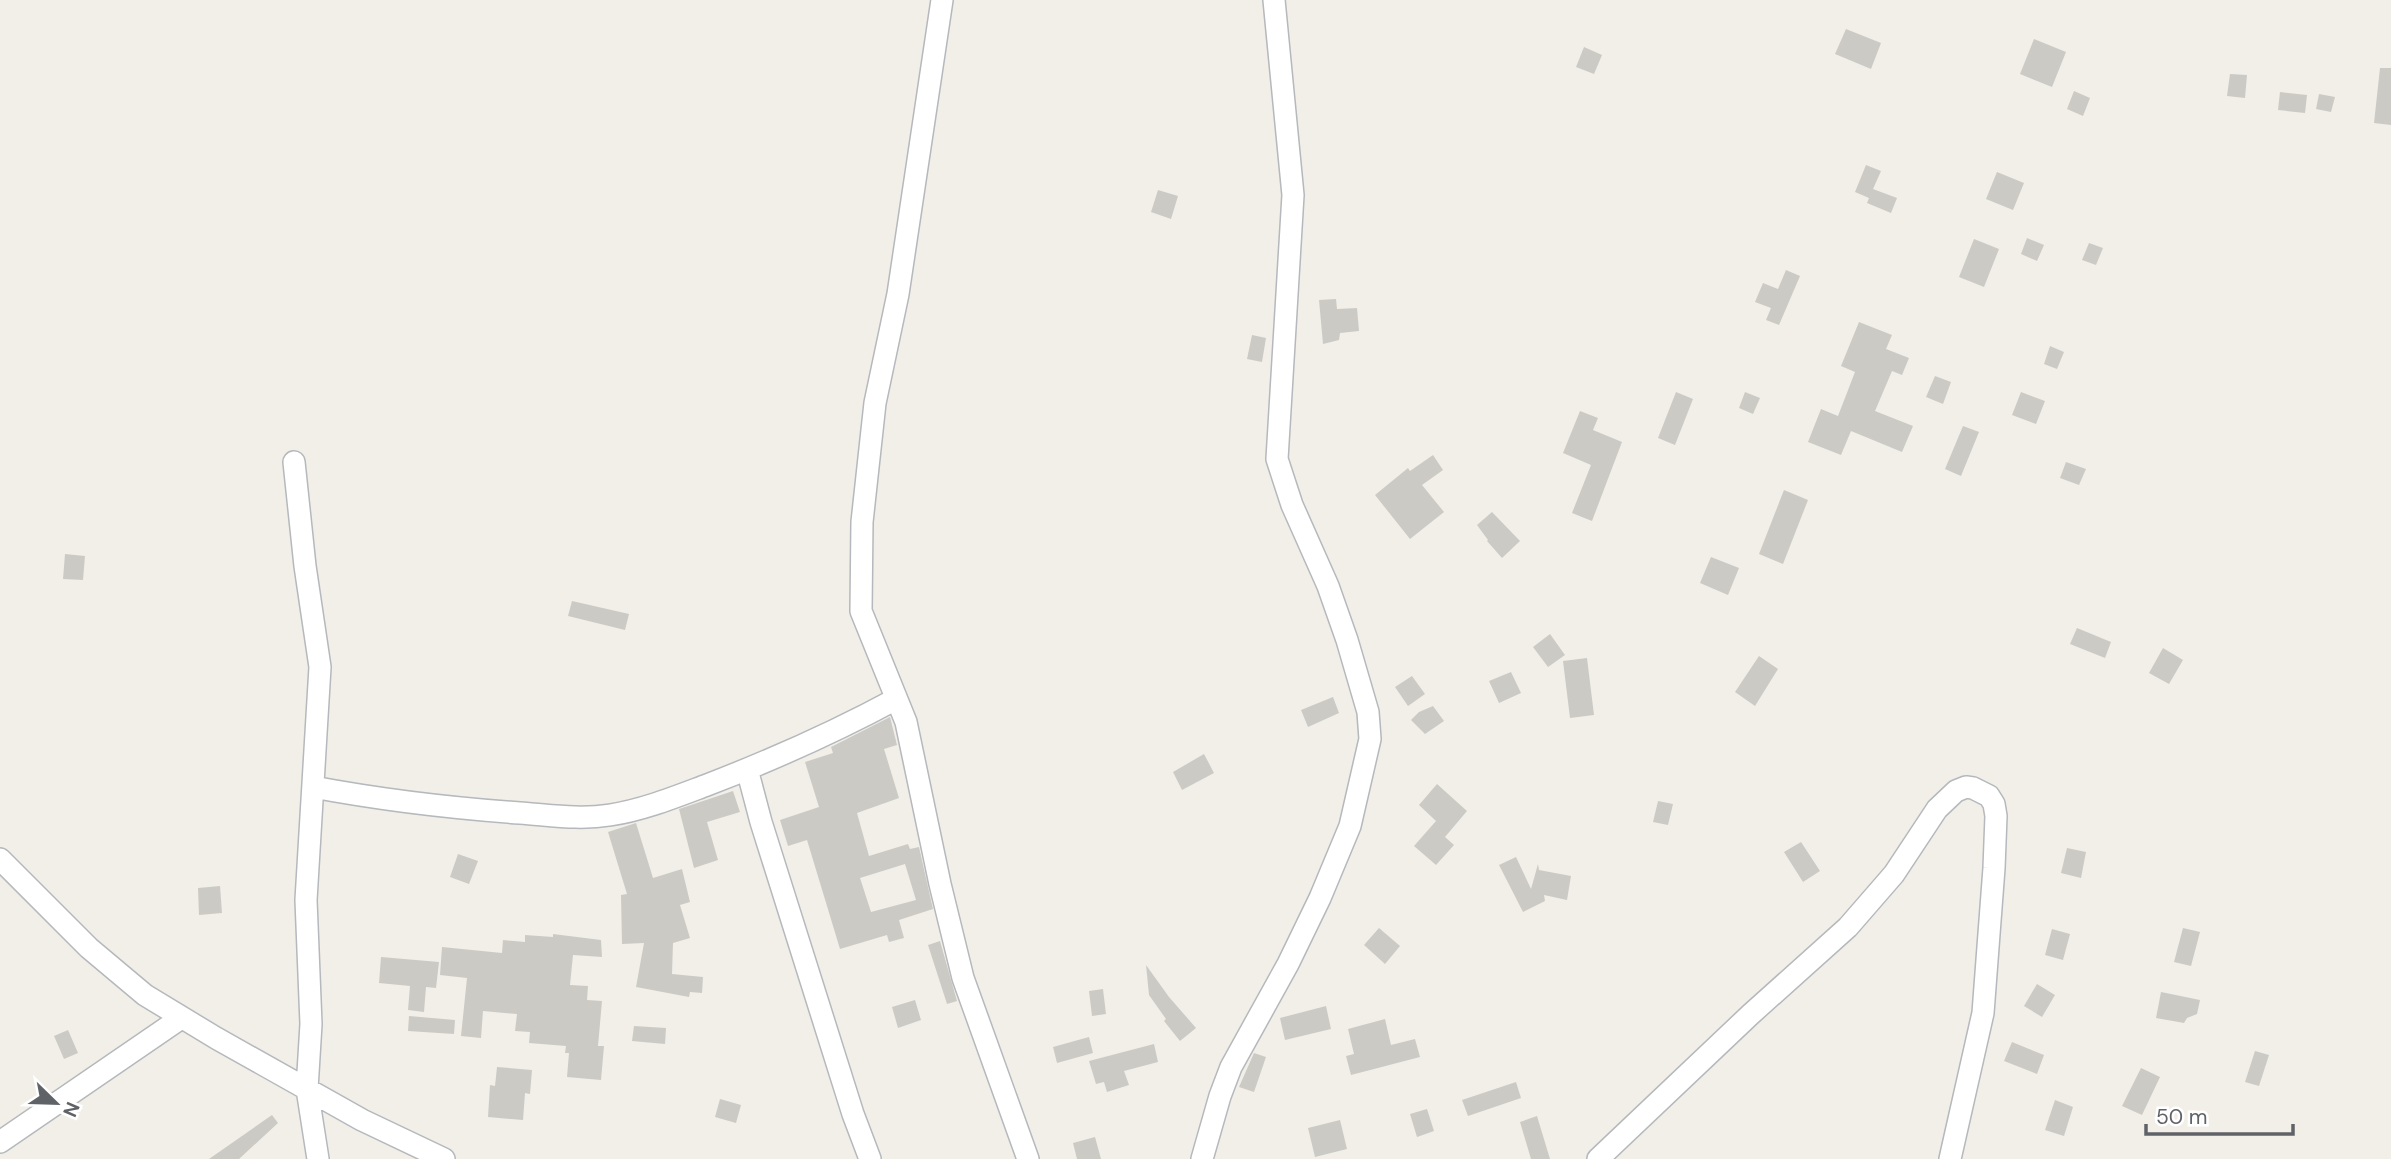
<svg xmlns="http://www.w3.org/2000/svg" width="2391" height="1159" font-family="'DM Sans',sans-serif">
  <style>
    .building { fill: #cccac5; fill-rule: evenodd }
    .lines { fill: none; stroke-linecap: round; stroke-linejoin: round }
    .minor-casing { stroke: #b5b8bc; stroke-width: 24 }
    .minor { stroke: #fff; stroke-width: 21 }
  </style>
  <rect width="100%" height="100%" fill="#f1efe8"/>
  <path class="building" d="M1846 29 1881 43 1871 69 1835 54Z
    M2034 39 2066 52 2052 87 2020 74Z
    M1584 47 1602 55 1594 74 1576 67Z
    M2380 68H2391V125L2374 123Z
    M2230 74 2247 75 2245 98 2227 96Z
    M2074 91 2090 98 2083 116 2067 109Z
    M2280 92 2307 95 2305 113 2278 110Z
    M2319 94 2335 97 2331 112 2316 109Z
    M1866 165 1881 171 1873 189 1897 198 1891 213 1867 203 1869 198 1855 192Z
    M1997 172 2024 183 2013 210 1986 199Z
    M1158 190 1178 196 1171 219 1151 212Z
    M2027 238 2044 245 2037 261 2021 254Z
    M1974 239 1999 249 1984 287 1959 277Z
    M2089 243 2103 248 2096 265 2082 260Z
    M1786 270 1800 276 1779 325 1766 320 1771 308 1755 302 1763 283 1778 289Z
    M1336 299 1337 309 1357 308 1359 331 1340 333 1339 340 1323 344 1319 300Z
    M1859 322 1892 335 1886 349 1909 358 1902 375 1892 371 1875 411 1913 426 1902 452 1851 431 1841 455 1808 442 1821 409 1838 416 1855 372 1841 366Z
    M1252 335 1266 338 1262 362 1247 359Z
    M2050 346 2064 352 2057 369 2044 364Z
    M1935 376 1951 382 1943 404 1926 397Z
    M1676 392 1693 399 1675 445 1658 438Z
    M1745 392 1760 398 1753 414 1739 408Z
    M2021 392 2045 401 2036 424 2012 415Z
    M1580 411 1598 418 1593 430 1622 442 1592 521 1572 513 1591 465 1563 453Z
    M1963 426 1979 432 1961 476 1945 469Z
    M1433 455 1443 470 1422 485 1444 512 1410 539 1375 495 1408 468 1410 471Z
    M2066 462 2086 469 2079 485 2060 478Z
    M1784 490 1808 500 1783 564 1759 554Z
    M1492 512 1520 541 1502 558 1487 541 1488 540 1477 525Z
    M65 554 85 556 83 580 63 579Z
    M1711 557 1739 568 1728 595 1700 583Z
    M572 601 629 614 625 630 568 616Z
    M2077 628 2111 642 2105 658 2070 644Z
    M1550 634 1565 655 1548 667 1533 647Z
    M2163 648 2183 660 2169 684 2149 673Z
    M1759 656 1778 669 1755 706 1735 692Z
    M1587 658 1594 715 1570 718 1563 661Z
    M1511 672 1521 693 1499 703 1489 681Z
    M1412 676 1425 694 1408 706 1395 687Z
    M1333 697 1339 713 1308 727 1301 710Z
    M1433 706 1444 721 1425 734 1411 720 1419 712Z
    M890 717 897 745 884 749 899 798 857 813 869 856 908 844 910 849 919 847 933 909 899 920 904 938 889 942 887 935 840 949 807 840 788 846 780 820 819 807 805 762 833 753 831 747ZM905 864 916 900 871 912 860 878Z
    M1204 754 1214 773 1182 790 1173 772Z
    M1437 784 1467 811 1445 837 1454 845 1436 865 1414 846 1436 821 1419 805Z
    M733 791 740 812 707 822 718 860 694 868 679 809Z
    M1658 801 1673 804 1668 825 1653 822Z
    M636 823 653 878 682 869 690 902 680 905 690 938 673 943 672 974 703 977 702 993 690 992 689 997 636 987 644 943 622 944 621 895 627 894 608 832Z
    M1801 842 1820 871 1803 882 1784 852Z
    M2067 848 2086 852 2081 878 2061 873Z
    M458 854 478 861 469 884 450 877Z
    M1516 857 1531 889 1538 864 1539 870 1571 876 1567 900 1544 895 1545 901 1523 912 1499 865Z
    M220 886 222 913 199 915 198 888Z
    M1379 928 1400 946 1385 964 1364 945Z
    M2183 928 2200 932 2191 966 2174 962Z
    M2052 929 2070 934 2063 960 2045 955Z
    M553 934 601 940 602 957 573 955 570 985 588 986 587 1000 602 1001 598 1046H604L601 1080 567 1077 569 1053H565L566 1046 529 1043 530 1032 515 1031 517 1014 483 1011 481 1038 461 1036 467 978 440 975 442 947 502 953 503 940 525 942V935L553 937Z
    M940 941 957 1001 947 1004 928 945Z
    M381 957 439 962 436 988 426 987 424 1012 408 1010 410 986 379 983Z
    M1146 965 1169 997 1196 1028 1180 1041 1164 1021 1166 1019 1149 995Z
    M2037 984 2055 995 2042 1017 2024 1006Z
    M1103 989 1106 1014 1092 1016 1089 991Z
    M2161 992 2200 1000 2197 1014 2187 1018 2184 1023 2156 1018Z
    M915 1000 921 1020 898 1028 892 1007Z
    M1326 1006 1331 1029 1285 1040 1280 1018Z
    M409 1016 455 1020 454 1034 408 1031Z
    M1385 1019 1391 1045 1415 1039 1420 1057 1351 1075 1346 1056 1354 1054 1348 1029Z
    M634 1026 666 1028 665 1044 632 1041Z
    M68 1030 78 1053 64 1059 54 1036Z
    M1089 1037 1093 1053 1057 1063 1053 1047Z
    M2012 1042 2044 1055 2037 1074 2004 1061Z
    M1154 1044 1158 1062 1124 1071 1129 1085 1107 1092 1104 1082 1096 1084 1089 1061Z
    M2255 1051 2269 1055 2259 1086 2245 1082Z
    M1254 1053 1266 1057 1254 1092 1239 1087Z
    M497 1067 532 1070 530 1094 525 1093 523 1120 488 1117 490 1085 495 1086Z
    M2141 1068 2160 1077 2142 1115 2122 1106Z
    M1516 1082 1521 1098 1468 1116 1462 1100Z
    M720 1099 741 1105 736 1123 715 1117Z
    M2055 1100 2073 1107 2064 1136 2045 1130Z
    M1427 1109 1434 1131 1417 1137 1410 1114Z
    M272 1115 278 1123 239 1159H209Z
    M1537 1116 1550 1159H1531L1520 1122Z
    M1340 1120 1347 1149 1315 1157 1308 1128Z
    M1095 1137 1101 1159H1077L1073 1143Z"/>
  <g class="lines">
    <g class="minor-casing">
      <path id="minor" d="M942 0 898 294 875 403 862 522 861 611 906 722 940 884 963 978 1028 1159
        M294 462 305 566 320 667 306 900 311 1024 307 1089 318 1159
        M747 769 761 822 853 1114 870 1159
        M313 787C382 800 450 808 520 813 550 815 579 820 610 815 643 810 675 797 707 785 772 760 835 732 896 699
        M0 859 89 948 145 995 216 1038 362 1120 444 1159
        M0 1142 181 1018
        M1202 1159 1220 1096 1231 1067 1288 964 1320 898 1350 826 1370 739 1368 712 1347 640 1328 586 1292 505 1277 459 1293 195 1274 0
        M1598 1159 1751 1014 1848 927 1894 874 1937 809 1956 791 1966 787 1973 788 1989 796 1994 804 1996 816 1994 868 1983 1013 1950 1159"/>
    </g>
    <use href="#minor" class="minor"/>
  </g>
  <g transform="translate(56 1103) rotate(113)" stroke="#ffffff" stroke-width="5" paint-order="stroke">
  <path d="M0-5L12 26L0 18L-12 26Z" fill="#5f6368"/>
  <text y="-10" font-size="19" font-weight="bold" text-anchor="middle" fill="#5f6368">N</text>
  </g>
  <path d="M2146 1124v10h147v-10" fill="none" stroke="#5f6368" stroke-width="3.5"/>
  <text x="2156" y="1124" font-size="21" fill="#5f6368" stroke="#ffffff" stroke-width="5" paint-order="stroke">50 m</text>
</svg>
